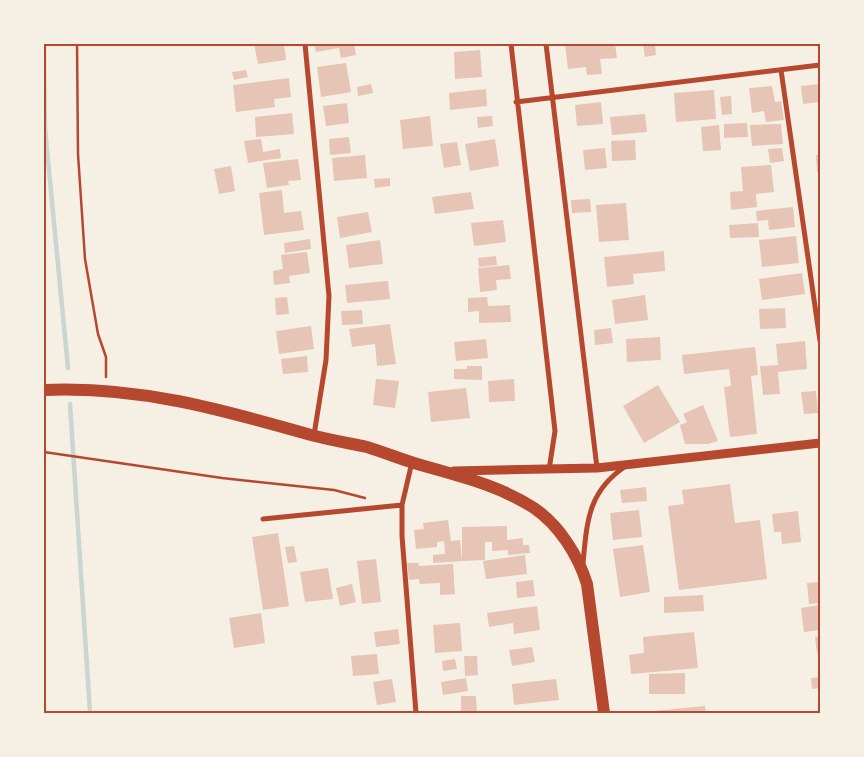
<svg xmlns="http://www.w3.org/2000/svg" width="864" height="757" font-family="Overpass,sans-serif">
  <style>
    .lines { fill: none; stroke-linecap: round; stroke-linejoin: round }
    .stream { stroke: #c9d6d2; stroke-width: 4.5 }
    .building { fill: #e6c5b7 }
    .path { stroke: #b5482f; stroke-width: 2.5 }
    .minor { stroke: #b5482f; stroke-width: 5 }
    .tertiary { stroke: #b5482f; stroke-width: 9 }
    .primary { stroke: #b5482f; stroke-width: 12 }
    .neatline { fill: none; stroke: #b5482f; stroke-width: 2 }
  </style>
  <rect width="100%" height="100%" fill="#f6efe4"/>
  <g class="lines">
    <path class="stream" d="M44 44 45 129 68 368
      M70 404 90 713"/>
  </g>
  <path class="building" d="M254 44H284L286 60 258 64Z
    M314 44H354L356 55 341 58 339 48 316 52Z
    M565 44H615L617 58 600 59 602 74 587 75 586 67 568 69Z
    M643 44H655L656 55 645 57Z
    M480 50 482 77 455 79 454 52Z
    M346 63 351 92 321 97 317 67Z
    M246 70 248 77 234 80 232 72Z
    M289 78 291 97 274 99 275 107 236 112 233 85Z
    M371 84 373 93 358 96 357 87Z
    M820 84V102L803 104 801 86Z
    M772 86 775 102 781 101 784 120 766 122 764 111 752 113 749 88Z
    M486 89 487 106 450 110 449 93Z
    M714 90 716 119 676 122 674 93Z
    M731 96 732 114 722 115 720 97Z
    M601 102 603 124 577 126 575 105Z
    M347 103 349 123 326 126 323 106Z
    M292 113 294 134 256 137 255 117Z
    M645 114 647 132 612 135 610 117Z
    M430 116 433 146 403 149 400 120Z
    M492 116 493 126 478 128 477 117Z
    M747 123 748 137 724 138V124Z
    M781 124 783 144 752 146 750 125Z
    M719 125 721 150 703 151 701 127Z
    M349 137 351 153 330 155 329 139Z
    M261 139 263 152 280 149 281 158 248 163 244 141Z
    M495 139 499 166 470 171 465 144Z
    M635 140 636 160 612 161 611 141Z
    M457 142 461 165 444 168 440 144Z
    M605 148 607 168 585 170 583 150Z
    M782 148 784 161 770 163 768 149Z
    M365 155 367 178 334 181 332 158Z
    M816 155H820V172H817Z
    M298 159 301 180 288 181 289 185 267 188 263 163Z
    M771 165 774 192 756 194 757 207 731 210 730 192 743 191 741 167Z
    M231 166 235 191 219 194 214 169Z
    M390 178V186L375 188 374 179Z
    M282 190 284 213 301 211 304 230 264 235 259 193Z
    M471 192 474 209 435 214 432 197Z
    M590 199 591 212 572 213 571 200Z
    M626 203 629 240 599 242 596 205Z
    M793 207 795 227 769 230 768 220 757 221 756 211Z
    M368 212 372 232 340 238 337 217Z
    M503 220 506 242 474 246 471 223Z
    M758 223 759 237 730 238 729 225Z
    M796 236 799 263 762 267 759 240Z
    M310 239 311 249 285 253 284 243Z
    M380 240 383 264 349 268 346 245Z
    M664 251 665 271 633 274 634 284 607 287 604 257Z
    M307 252 310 273 289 276 290 283 274 285 273 271 283 269 281 255Z
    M496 256 497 265 479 267 478 258Z
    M509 265 511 279 496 280 497 290 480 292 478 268Z
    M802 273 805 294 762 300 759 279Z
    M388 281 390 299 347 303 345 285Z
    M645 295 648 320 615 324 612 300Z
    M287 297 289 314 276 315 275 298Z
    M487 297 488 306 510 305 511 322 479 323V311L468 312V298Z
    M785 308 786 328 760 329 759 309Z
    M362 310 363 324 342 325 341 311Z
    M390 324 396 364 377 366 375 344 352 347 349 329Z
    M311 326 314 349 279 354 276 331Z
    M611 328 613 343 595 345 594 330Z
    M660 337 661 360 627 362 626 339Z
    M486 339 488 358 456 361 454 342Z
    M805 341 807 369 778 372 780 394 763 395 760 366 778 365 776 344Z
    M755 347 758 375 751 376 757 434 730 437 724 387 731 386 729 369 684 374 682 355Z
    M307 356 308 372 283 374 281 359Z
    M467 366H482V380L454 379V369H467Z
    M376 379 399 381 395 408 373 405Z
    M514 379 515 401 489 402 488 381Z
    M658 385 680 422 644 443 623 406Z
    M466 388 470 418 431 422 428 392Z
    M816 391 818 413 804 414 801 392Z
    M703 405 718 441 708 444H685L680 425 687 422 683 414Z
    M730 484 735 523 760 520 767 579 679 590 668 506 684 504 682 490Z
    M646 487 647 501 622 503 620 490Z
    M639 510 642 537 613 540 610 513Z
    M798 511 801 542 782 544 781 532H774L772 514Z
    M448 520 451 541 460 540 462 561 433 563V555L445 554 444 541 437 542V547L416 549 414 530 424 529 423 523Z
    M507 526V540L523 538V545H529L530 553 508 555V550L492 551V542H485V560L462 561V527Z
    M278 533 289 606 263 610 252 537Z
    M643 545 650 592 620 597 613 549Z
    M294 546 297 562 288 563 285 547Z
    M525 555 527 574 486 579 483 561Z
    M376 559 381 602 362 604 357 561Z
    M407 563H418L419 566 453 564 455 594 440 595V583L420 584 419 579 409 580Z
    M328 568 333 599 305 602 300 572Z
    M533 580 535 596 517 598 516 582Z
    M820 582V603L809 604 807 583Z
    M352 584 356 602 340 606 336 588Z
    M703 595 704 611 664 613V597Z
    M820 605V630L804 632 801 608Z
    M537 606 540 630 514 634 513 623 489 627 487 613Z
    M261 613 265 643 234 648 229 618Z
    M460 623 462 651 435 653 433 625Z
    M398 629 400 644 376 647 374 632Z
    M694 632 698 668 631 674 629 655 644 653 643 637Z
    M820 636V653H817L815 637Z
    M532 647 535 662 512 666 509 650Z
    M377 654 379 674 353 676 351 656Z
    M464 656H477L478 675 465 676Z
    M455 659 457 669 443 671 442 661Z
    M685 673V694H649V674Z
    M820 677V688L812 689 811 678Z
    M466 678 468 691 443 695 441 682Z
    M392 679 396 702 377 705 373 682Z
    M556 679 559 700 514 705 512 684Z
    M461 696H476L477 713H461Z
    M705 706 706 713H654V711Z"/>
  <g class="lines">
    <path class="path" d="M77 44 78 154 85 259 98 334 106 357V377
      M44 452 222 478 334 490 365 498"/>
    <path class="minor" d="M305 44 329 296 326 360 314 435
      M511 44 555 431 549 470
      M546 44 597 468
      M781 70 820 341
      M516 102 820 65
      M412 462 402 505V536L416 713
      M263 519 402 505
      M583 563C587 521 588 491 626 466"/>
    <path class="tertiary" d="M454 471 597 468 820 443"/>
    <path class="primary" d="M44 390C139 386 220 409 311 435 330 440 348 443 367 447 383 452 398 458 414 463 454 475 497 484 534 508 559 525 578 555 587 584L604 713"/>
  </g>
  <rect width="864" height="757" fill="none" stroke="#f6efe4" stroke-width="90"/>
  <rect x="45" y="45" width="774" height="667" class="neatline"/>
</svg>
